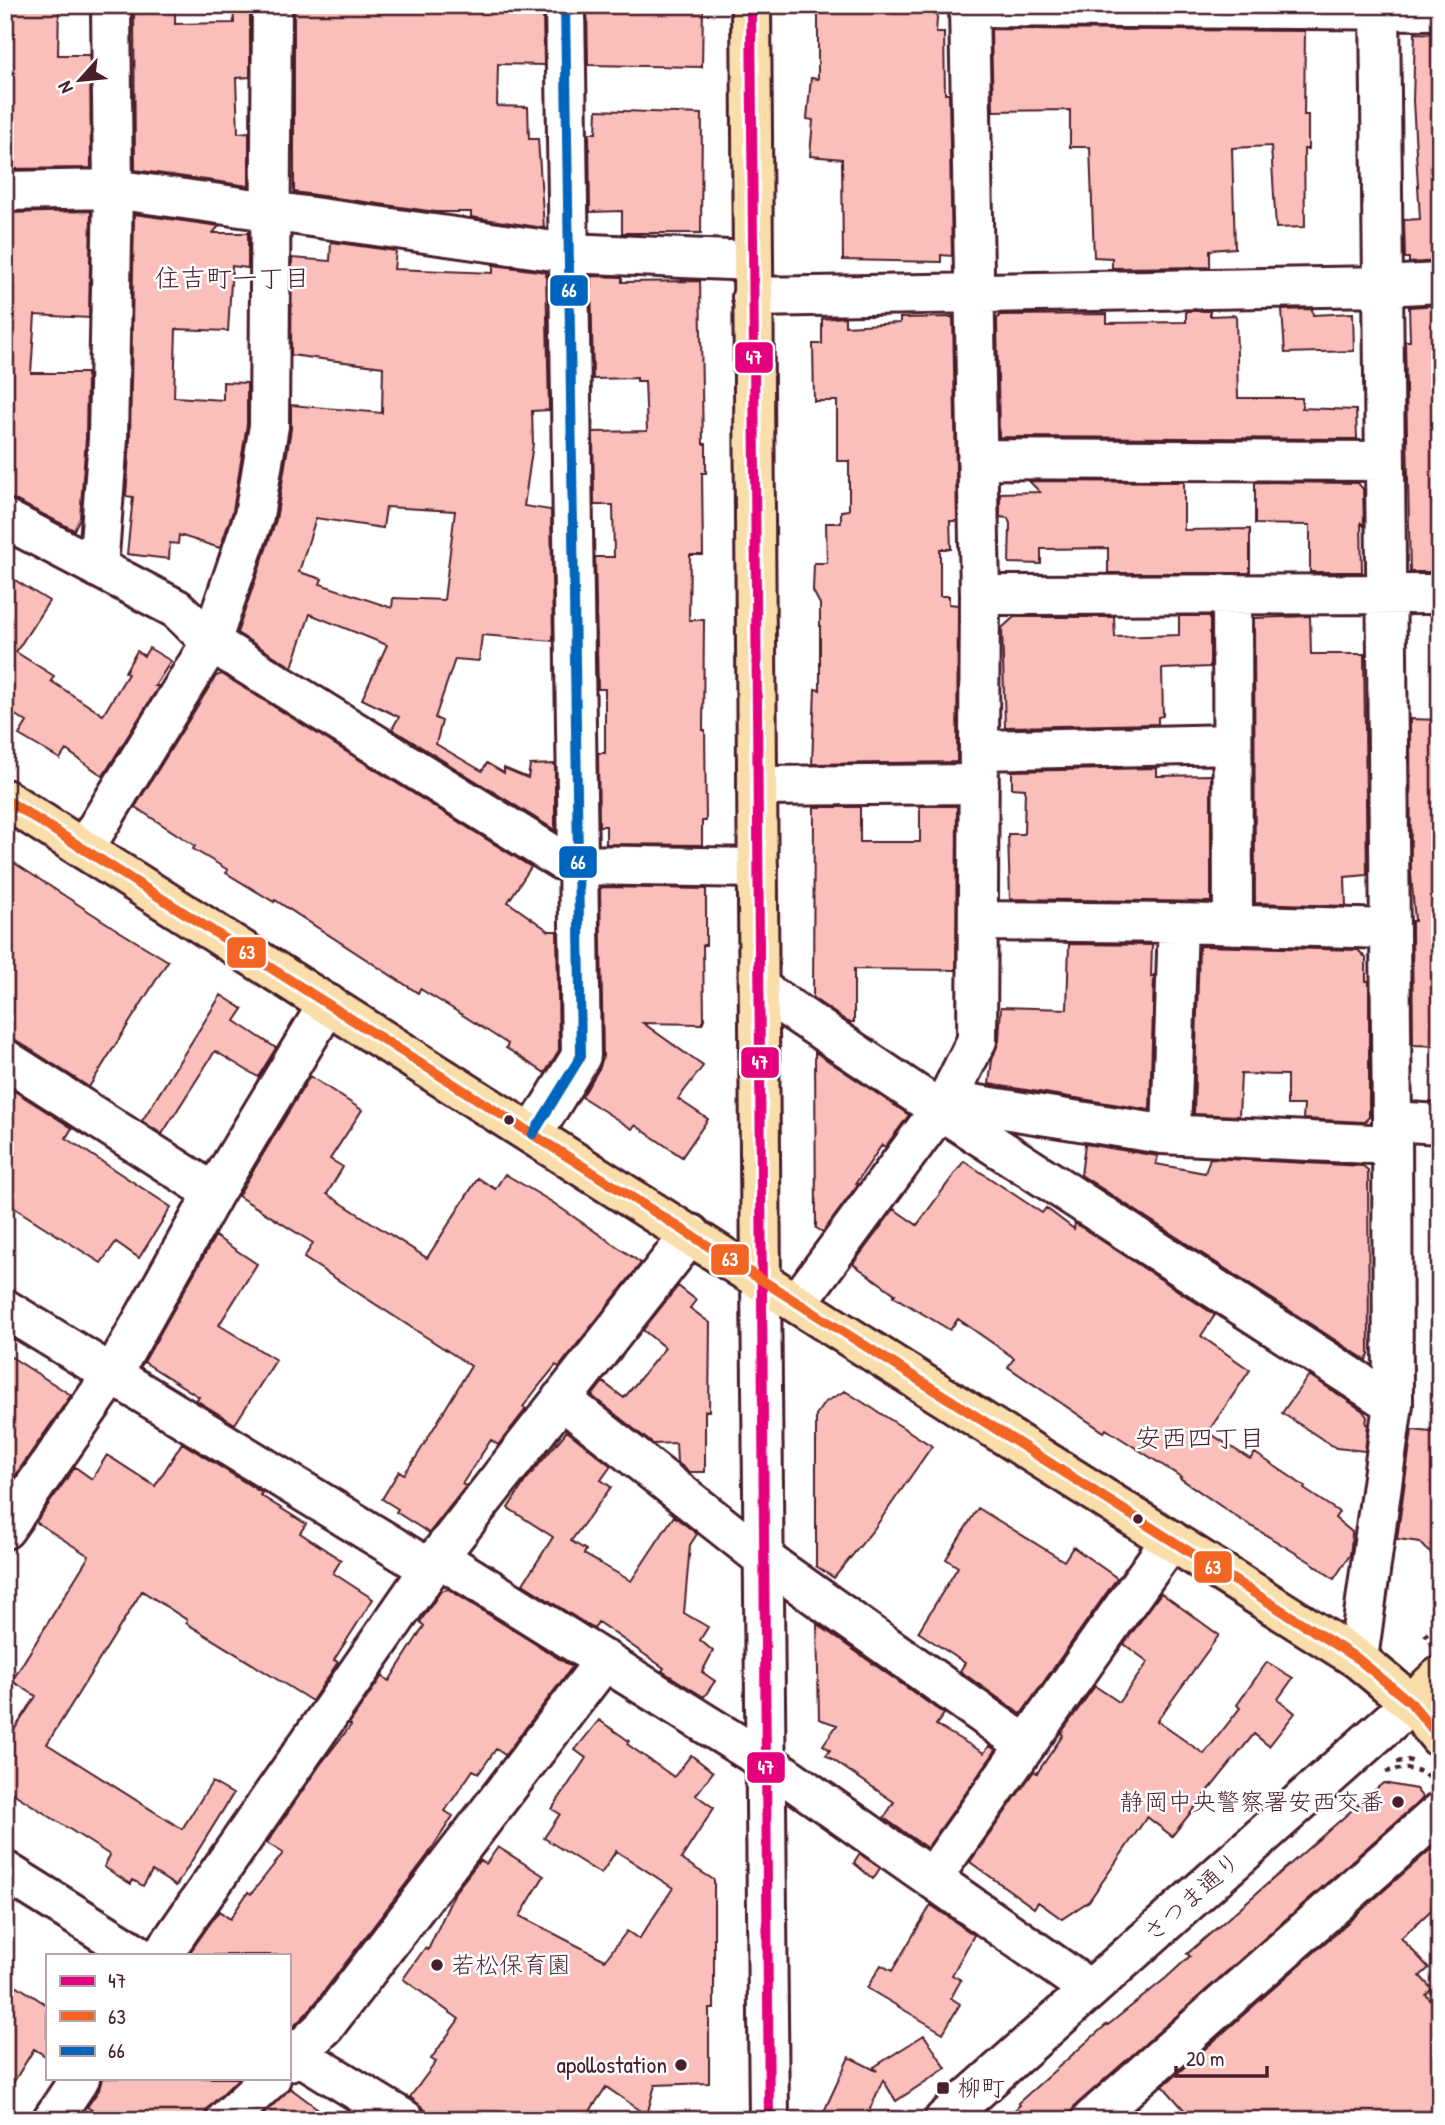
<svg xmlns="http://www.w3.org/2000/svg" width="1445" height="2125" font-family="'Patrick Hand','Klee One',sans-serif">
  <style>
    .building { fill: #fbbfbb; stroke: #4a1f2b; stroke-width: 2; fill-rule: evenodd }
    .lines { fill: none; stroke-linecap: round; stroke-linejoin: round }
    .minor-casing { stroke: #4a1f2b; stroke-width: 44 }
    .major-casing { stroke: #4a1f2b; stroke-width: 44 }
    .highway-casing { stroke: #4a1f2b; stroke-width: 44 }
    .path { stroke: #4a1f2b; stroke-width: 4.5; stroke-dasharray: 5 5; stroke-linecap: butt }
    .minor { stroke: #fff; stroke-width: 38 }
    .major { stroke: #f9deab; stroke-width: 38 }
    .highway { stroke: #f9deab; stroke-width: 38 }
    .bus-1-casing { stroke: #fff; stroke-width: 16 }
    .bus-2-casing { stroke: #fff; stroke-width: 16 }
    .bus-3-casing { stroke: #fff; stroke-width: 16 }
    .bus-1 { stroke: #e5007d; stroke-width: 10 }
    .bus-2 { stroke: #f26522; stroke-width: 10 }
    .bus-3 { stroke: #0065bd; stroke-width: 10 }
    .bus-dot { fill: #4a1f2b; stroke: #fff; stroke-width: 2.5 }
    .labels { text-anchor: middle; stroke-width: 5; stroke-linejoin: round; paint-order: stroke }
    .poi-label { font-size: 24px; fill: #4a1f2b; stroke: #fff; text-anchor: end }
    .street-label { font-size: 24px; fill: #4a1f2b; stroke: #fff }
    .neighbourhood-label { font-size: 26px; fill: #4a1f2b; stroke: #fff }
    .line-badge { stroke: #fff; stroke-width: 2.5 }
    .badge-label { font-size: 19px; text-anchor: middle; font-weight: bold; fill: #fff }
  </style>
  <rect width="100%" height="100%" fill="#fff"/>
  <filter id="ink" filterUnits="userSpaceOnUse"><feTurbulence type="fractalNoise" baseFrequency=".0143" numOctaves="2"/><feDisplacementMap in="SourceGraphic" scale="14" xChannelSelector="R" yChannelSelector="G"/><feConvolveMatrix kernelMatrix="1 2 1 2 8 2 1 2 1" color-interpolation-filters="sRGB"/></filter>
  <g filter="url(#ink)">
    <path class="building" d="M5 5 59 6 58 55H90L91 168 5 169Z
      M134 5H175V24L234 23 233 5H250V77L236 78 238 133 249 132V186L135 170Z
      M294 5 491 6V10L543 12 544 65 498 64 497 106 528 107 529 139H538L544 228 471 217V212H436L294 192Z
      M587 5H703L702 67 588 65Z
      M818 5H938L936 33H944L945 94H949L952 256 941 255V262L843 260 842 159 810 156 813 120 807 119 811 78 818 79Z
      M991 29 1305 31 1304 115H1308V149H1304L1305 227 1276 228 1271 146 1232 148 1235 248 1210 250V267L1112 268V258L1094 257 1090 147H1070V110L993 111Z
      M1415 33 1440 34V261L1409 263V258H1405L1404 220 1420 219 1413 101Z
      M597 110 702 114 701 233H622V211L590 212 589 133H596Z
      M91 211 89 318 35 315 31 373H87L86 438 80 518 74 530 15 500 5 497V213Z
      M134 214 219 226 213 233H248V268L232 266 228 331 176 329 174 397 223 400V382L247 383V424L233 511 220 548 179 535 178 544 170 543 169 559 127 554 133 497 126 496 130 440Z
      M331 242 396 251 394 269 493 273V265L546 272 549 410 532 411 533 444 524 506 551 510 553 641 482 635 479 661 455 659 435 718 442 721 436 744 482 771 487 763 504 773V768L528 778 530 765 555 764V830L392 729 399 717 362 699 387 645 310 614 292 667 237 633 276 520 291 429V405L382 413 383 367 291 355 292 258 330 261ZM386 507 455 511 444 600 393 598 392 608 320 584 322 579 299 572 316 518 383 528Z
      M591 276 622 277V282L700 281 703 444H706V473H702L703 555H690L689 620H704L703 730H705L706 821H702V845L606 844V826H599L598 753H605V689H598L595 557H614L613 505H594L593 432 647 431 645 381H637V378L593 379Z
      M1440 305V572H1410L1405 341H1410L1409 307Z
      M1312 309 1313 315 1353 313 1354 351 1285 353 1282 310Z
      M1186 311H1210V316L1236 315 1238 398H1302V408L1356 410 1357 439 999 437 997 319 1000 315 1107 314V323L1186 322Z
      M845 317V326L900 323V318L953 317 957 521H950L951 549H940V596H949V604L958 605 957 762 812 764 815 689 820 690V604L813 591 814 563H827L826 523H841V511L849 510V461H837V401H814L813 344H822V319Z
      M1029 481 1184 482V530L1250 529V573H1108V548L1041 549V564L1009 563 1010 524 1008 518 1000 517V493L1040 492Z
      M1255 482 1358 483 1363 489 1364 526 1361 523 1362 572H1310V525L1255 524Z
      M5 574 49 601 16 652 54 676 51 681 103 715 128 674 125 672 137 651 144 656 149 648 171 661 155 686H159L103 776 66 750 60 759 19 735 27 722 5 709Z
      M1179 616H1210V667L1162 669 1163 716 1158 717V724L1005 727 1002 628 1014 617H1114L1115 637 1179 635Z
      M1310 616 1311 654H1364L1367 875 1345 877 1346 906 1255 903 1254 618Z
      M222 674 531 867 508 902 549 931H557L559 1050 545 1073 506 1048 508 1044 450 1007 420 989 418 993 275 900 274 902 226 873 228 870 193 849 195 846 135 807 216 676Z
      M1410 719 1440 720V1046L1413 1045 1412 921H1415L1411 874Z
      M1157 768V776L1211 775V902L1010 899 1008 834H1024L1025 789 1012 788V771Z
      M920 806H957L956 970 854 969V1022H848L813 998 814 807H860V842H920Z
      M5 857 119 931 168 961 89 1087 17 1041 5 1037Z
      M603 887 706 889V945H703L704 1019 702 1024 643 1023 703 1066 678 1099 708 1119 682 1157 635 1125 632 1129 582 1097 600 1067 603 1056 600 889Z
      M1069 944 1152 945 1151 977 1154 975 1150 1110 989 1084 992 1060 999 1041 1001 1007 1067 1009Z
      M1199 946 1358 950 1366 958V981H1369V1117L1364 1122 1303 1119 1304 1105H1287V1075L1241 1074 1239 1116 1194 1114Z
      M221 995 243 1009 235 1021 276 1048 258 1077 215 1051 162 1134 142 1121Z
      M815 1052 909 1115 885 1147 882 1145 856 1183 858 1184 823 1232 816 1228Z
      M310 1076 362 1110 330 1159 343 1167 327 1194 427 1258 478 1178 495 1189 505 1174 552 1202 641 1263 559 1367 556 1365 538 1387 523 1407 526 1409 498 1445 491 1440 462 1484 466 1486 429 1533 396 1512 398 1509 382 1499 399 1471 404 1474 417 1456 471 1366 304 1258 313 1243 238 1196Z
      M5 1085 72 1128 66 1138 171 1207 139 1258 116 1242 101 1263 5 1202Z
      M1085 1144 1158 1156 1156 1164 1205 1173 1210 1158 1363 1166 1368 1170 1369 1355 1366 1360 1081 1175Z
      M964 1161 1042 1213 1046 1208 1074 1229 1075 1223 1215 1315 1201 1336 1250 1370 1208 1432 1250 1459 1255 1453 1291 1477 1305 1487 1304 1489 1339 1512 1335 1518 1352 1532 1351 1547 1350 1555 1334 1579 1312 1563 1238 1518 1180 1478 1181 1477 1106 1429 1104 1432 1008 1367 1014 1358 958 1319 950 1330 893 1296 895 1294 853 1264 894 1209 917 1225Z
      M215 1236 257 1264 219 1325 276 1360 235 1424 196 1400 199 1397 144 1362Z
      M678 1286 696 1300 690 1308 710 1323 709 1411H705V1472H689L677 1462 676 1443 653 1444 592 1396 603 1382 624 1398 665 1348 643 1330Z
      M5 1353 71 1395 5 1490Z
      M1309 1375 1363 1411 1367 1417 1366 1424H1368L1365 1451 1336 1448 1282 1413Z
      M845 1391 932 1446 874 1529 834 1578 816 1566V1415L824 1403Z
      M1412 1430 1440 1433V1564L1420 1542 1397 1539Z
      M567 1431 611 1466 601 1480 611 1487 571 1541 586 1550 584 1554 631 1581 674 1516 697 1534 690 1545 684 1613 708 1627 700 1640 713 1651 702 1672 715 1681 704 1697 662 1671 664 1668 598 1622 594 1629 523 1584 553 1537 508 1508 526 1480Z
      M182 1443 262 1493 260 1495 306 1524 300 1533 341 1560 333 1573 373 1599 334 1660 338 1662 312 1701 186 1623 187 1620 142 1591 47 1744 182 1829 212 1782 233 1794 176 1886 152 1871 143 1886 133 1880 131 1884 104 1867 110 1855 5 1788V1744L36 1696 12 1681 89 1556 36 1522 75 1467 92 1479 107 1455 155 1486Z
      M978 1508 1064 1561 1073 1547 1117 1578 1021 1714 960 1671 965 1663 918 1632 958 1567 946 1559Z
      M448 1589 572 1667 505 1755 496 1749 479 1773 473 1770 445 1811 453 1816 427 1856 309 2011 292 2028 289 2027V1955H188L219 1911 230 1919 248 1892 251 1894 283 1853 267 1843 320 1765 351 1725 349 1724 382 1676 389 1681 424 1626 420 1622 441 1591Z
      M1161 1593 1219 1635 1157 1721 1204 1754 1240 1708 1237 1705 1267 1662 1293 1678 1278 1699 1295 1713 1269 1746 1254 1734 1172 1836 1147 1817 1089 1901 1062 1919 1038 1902 1034 1908 970 1862 1034 1771 1037 1773 1063 1735 1061 1733 1095 1686 1119 1702 1148 1662 1124 1644Z
      M817 1624 944 1714 936 1725 984 1753 989 1746 996 1750 927 1848 884 1818 894 1802 826 1755 830 1750 823 1745 837 1725 819 1719Z
      M599 1720 629 1741 627 1744 674 1777 691 1755 713 1772 696 1795 714 1808 681 1859 714 1880V2009H709V2083L655 2085 647 2115 606 2087 584 2120H437L410 2097 436 2062 431 2059 459 2019 403 1979 425 1948 428 1950 455 1892 480 1860 486 1864 498 1847 544 1876 520 1916 605 1960 627 1931 639 1939 673 1888 616 1851 601 1874 544 1838 560 1814 552 1809 586 1758 575 1750Z
      M1383 1783 1416 1789 1423 1798 1077 2104 1071 2112 1070 2120H1004L1020 2105 1018 2103 1107 2024 1108 2025 1166 1978 1190 1956 1187 1954Z
      M1440 1841V1902L1401 1938 1429 1968 1420 1976 1432 1989 1426 1995 1440 2010V2120H1193L1163 2086Z
      M860 1854 880 1868 873 1879 854 1863Z
      M931 1905 974 1935 952 1975 961 1980 951 1998 960 2004 943 2033 867 1988 881 1965 892 1971Z
      M5 1978 47 2005V2057L34 2049 5 2096Z
      M924 2035 946 2068 896 2101 883 2080 865 2120H820L849 2057 877 2071 874 2067Z
      M102 2078H239L211 2105 205 2113V2120H108L87 2107 99 2090Z
      M290 2088 333 2120H258Z"/>
    <g class="lines">
      <g class="minor-casing">
        <path id="minor" d="M969 7 1440 10
          M5 191 113 189 568 253 752 261
          M752 297 1383 286 1440 283
          M977 459 1385 461
          M5 519 177 609 211 642 561 860 579 865 758 868
          M98 568 108 439 113 189 111 5
          M1232 594 1233 925
          M980 595 1440 594
          M979 750 1232 744
          M757 786 979 784
          M84 849 211 642 254 516 269 426 272 5
          M979 921 1178 923 1390 929
          M759 988 940 1110 1393 1404
          M5 1059 214 1193
          M947 1100 1162 1134 1392 1145
          M1392 1121 1440 1124
          M533 1134 581 1056 565 5
          M1171 1134 1178 923
          M761 1281 769 2120
          M797 1303 947 1100 977 1040 980 595 969 5
          M5 1309 430 1569
          M561 1399 764 1559 1026 1745
          M5 1529 112 1375 214 1193 328 1004
          M438 1557 765 1761 1089 1989
          M1358 1659 1393 1404 1392 1121 1380 5
          M5 1871 139 1955
          M932 1878 1171 1540
          M162 1955 438 1557 691 1234
          M289 2049 405 2120
          M289 2061 325 2026 605 1660
          M52 2120 80 2078
          M226 2120 271 2078
          M944 2120 1411 1703
          M1091 2120 1440 1812"/>
      </g>
      <g class="major-casing">
        <path id="major" d="M5 799 785 1296
          M1386 1682 1411 1703 1440 1676"/>
      </g>
      <g class="highway-casing">
        <path id="highway" d="M751 5 761 1281 1358 1659 1411 1703 1440 1738"/>
      </g>
      <path class="path" d="M1433 1645 1426 1635 1440 1624
        M1397 1762 1408 1760 1416 1763
        M1386 1772C1405 1767 1418 1766 1432 1781"/>
      <use href="#minor" class="minor"/>
      <use href="#major" class="major"/>
      <use href="#highway" class="highway"/>
      <g class="bus-1-casing">
        <path id="bus-1" d="M751 5 769 2120"/>
      </g>
      <g class="bus-2-casing">
        <path id="bus-2" d="M5 799 1358 1659 1411 1703 1440 1738"/>
      </g>
      <g class="bus-3-casing">
        <path id="bus-3" d="M533 1134 581 1056 565 5"/>
      </g>
      <use href="#bus-1" class="bus-1"/>
      <use href="#bus-2" class="bus-2"/>
      <use href="#bus-3" class="bus-3"/>
    </g>
  </g>
  <g class="bus-dot">
    <circle cx="509" cy="1120" r="6"/>
    <circle cx="1138" cy="1519" r="6"/>
    <circle cx="1398" cy="1802" r="7"/>
    <circle cx="437" cy="1965" r="7"/>
    <circle cx="681" cy="2065" r="7"/>
    <rect x="936" y="2081" width="14" height="14" rx="3.5"/>
  </g>
  <g class="labels">
    <g class="poi-label">
      <text x="1384" y="1810">静岡中央警察署安西交番</text>
      <text x="451" y="1973" text-anchor="start">若松保育園</text>
      <text x="667" y="2073">apollostation</text>
      <text x="957" y="2096" text-anchor="start">柳町</text>
    </g>
    <g class="street-label">
      <text transform="translate(1192 1897) rotate(-42)" y="8">さつま通り</text>
    </g>
    <g class="neighbourhood-label">
      <text x="232" y="287">住吉町一丁目</text>
      <text x="1200" y="1447">安西四丁目</text>
    </g>
  </g>
  <g class="line-badge">
    <rect x="549" y="274" width="40" height="33" rx="7" fill="#0065bd"/>
    <rect x="734" y="341" width="40" height="33" rx="7" fill="#e5007d"/>
    <rect x="558" y="845" width="40" height="34" rx="7" fill="#0065bd"/>
    <rect x="226" y="936" width="41" height="33" rx="7" fill="#f26522"/>
    <rect x="740" y="1046" width="40" height="33" rx="7" fill="#e5007d"/>
    <rect x="710" y="1243" width="40" height="33" rx="7" fill="#f26522"/>
    <rect x="1193" y="1550" width="40" height="34" rx="7" fill="#f26522"/>
    <rect x="746" y="1751" width="40" height="33" rx="7" fill="#e5007d"/>
  </g>
  <g class="badge-label">
    <text x="569" y="297">66</text>
    <text x="754" y="364">47</text>
    <text x="578" y="869">66</text>
    <text x="247" y="959">63</text>
    <text x="760" y="1069">47</text>
    <text x="730" y="1266">63</text>
    <text x="1213" y="1574">63</text>
    <text x="766" y="1774">47</text>
  </g>
  <rect width="1445" height="2125" fill="none" stroke="#fff" stroke-width="28"/>
  <rect x="14" y="14" width="1417" height="2097" fill="none" stroke="#4a1f2b" stroke-width="2.5" filter="url(#ink)"/>
  <rect x="46" y="1954" width="245" height="126" fill="#ffffff" stroke="#b7a5aa" stroke-width="2"/>
  <rect x="60" y="1976" width="35" height="10" fill="#e5007d" stroke="#b7a5aa" stroke-width="2"/>
  <text x="108" y="1988" font-size="21" fill="#4a1f2b">47</text>
  <rect x="60" y="2011" width="35" height="10" fill="#f26522" stroke="#b7a5aa" stroke-width="2"/>
  <text x="108" y="2024" font-size="21" fill="#4a1f2b">63</text>
  <rect x="60" y="2046" width="35" height="10" fill="#0065bd" stroke="#b7a5aa" stroke-width="2"/>
  <text x="108" y="2058" font-size="21" fill="#4a1f2b">66</text>
  <g transform="translate(80 80) rotate(243)" stroke="#ffffff" stroke-width="5" paint-order="stroke">
  <path d="M0-5L12 26L0 18L-12 26Z" fill="#4a1f2b"/>
  <text y="-10" font-size="19" font-weight="bold" text-anchor="middle" fill="#4a1f2b">N</text>
  </g>
  <path d="M1176 2066v10h91v-10" fill="none" stroke="#4a1f2b" stroke-width="3.5"/>
  <text x="1186" y="2066" font-size="21" fill="#4a1f2b" stroke="#ffffff" stroke-width="5" paint-order="stroke">20 m</text>
</svg>
